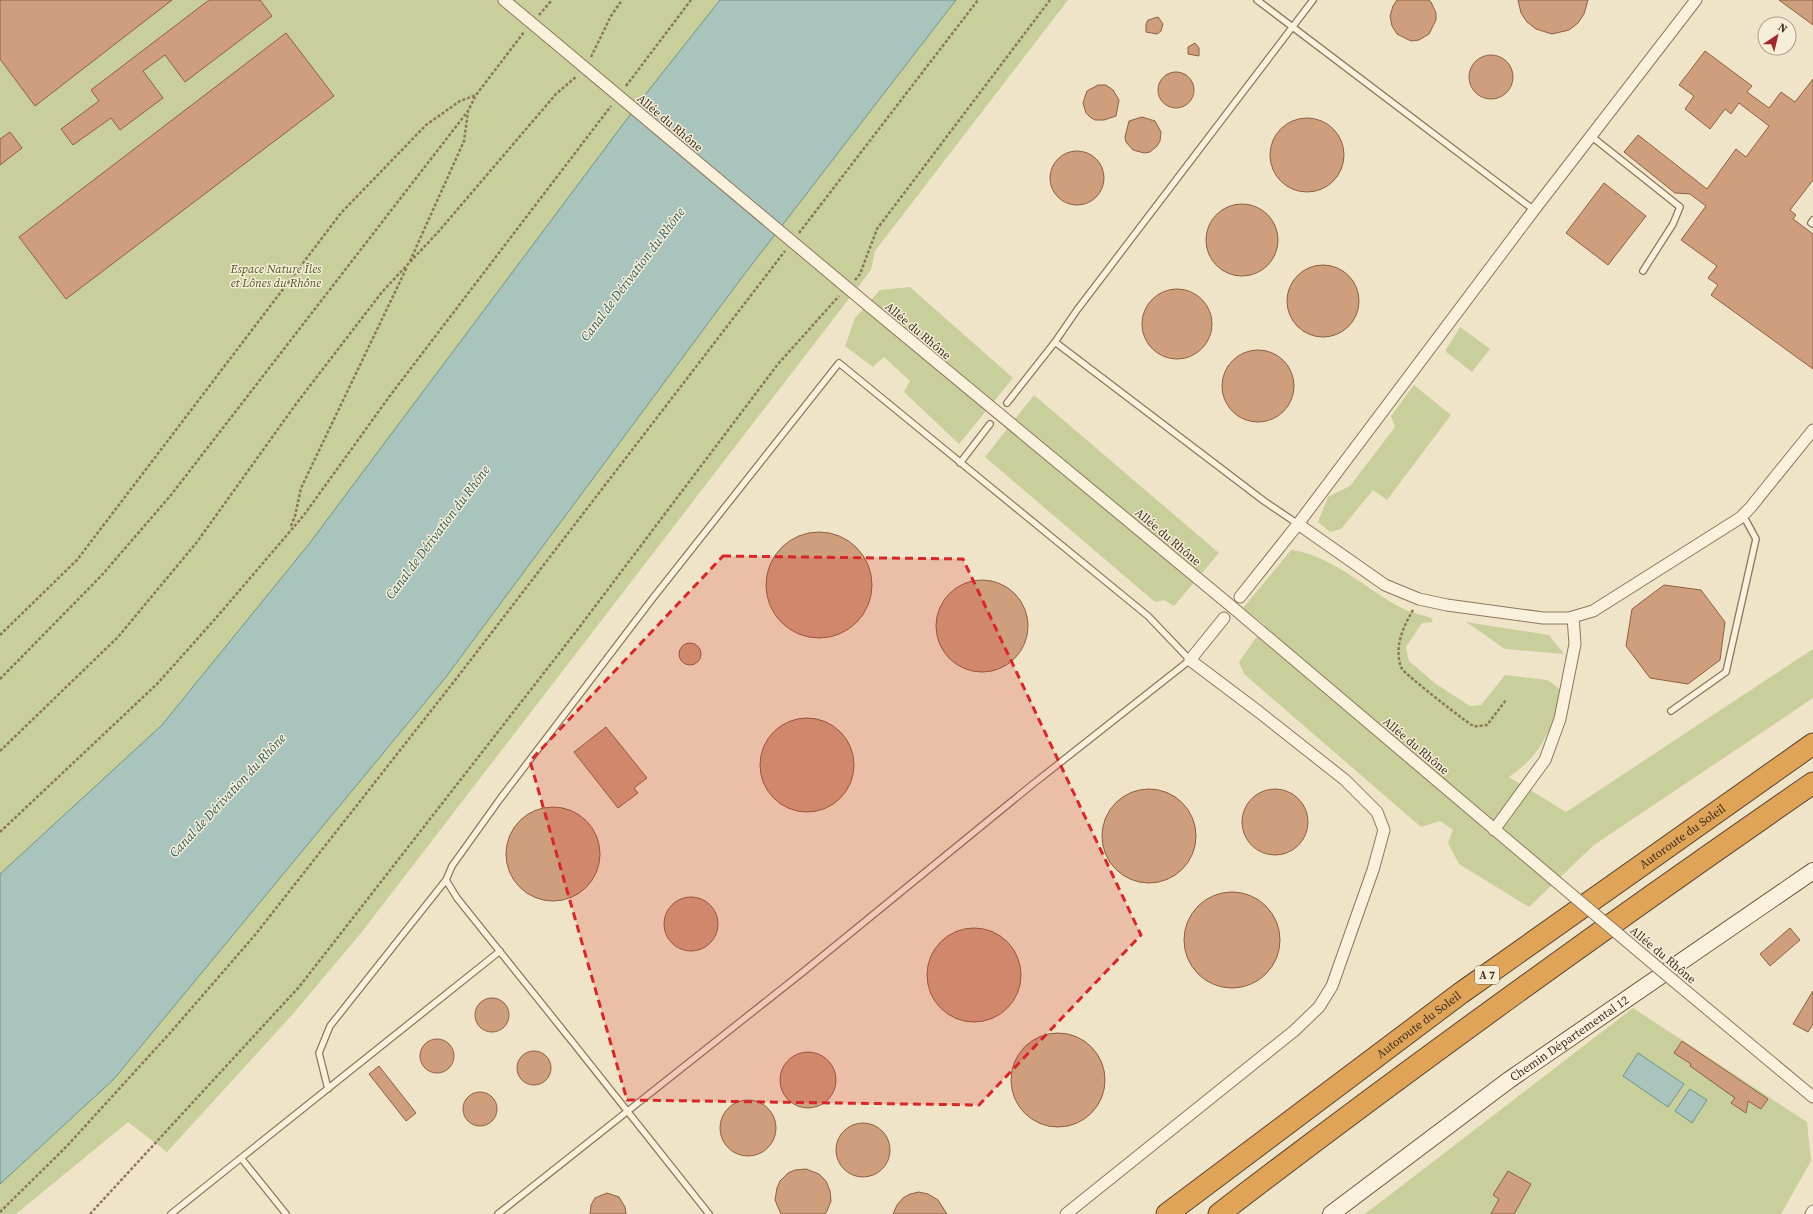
<svg xmlns="http://www.w3.org/2000/svg" width="1813" height="1214" font-family="'Source Serif 4',serif">
  <style>
    .green { fill: #c9cf9b }
    .water { fill: #a9c4bc; stroke: #6f938a }
    .building { fill: #cf9f7d; stroke: #8d5f41 }
    .lines { fill: none; stroke-linecap: round; stroke-linejoin: round }
    .lane-casing { stroke: #8d765c; stroke-width: 8 }
    .street-casing { stroke: #8d765c; stroke-width: 13 }
    .secondary-casing { stroke: #6f573f; stroke-width: 18 }
    .highway-casing { stroke: #5b4430; stroke-width: 23 }
    .path { stroke: #8d765c; stroke-width: 2.5; stroke-dasharray: 3 2; stroke-linecap: butt }
    .lane { stroke: #faf1dc; stroke-width: 5.5 }
    .street { stroke: #faf1dc; stroke-width: 11 }
    .secondary { stroke: #faf1dc; stroke-width: 16 }
    .highway { stroke: #e0a458; stroke-width: 21 }
    .street-bridge-casing { stroke: #8d765c; stroke-width: 13; stroke-linecap: butt }
    .street-bridge { stroke: #faf1dc; stroke-width: 11 }
    .marked { fill: #d62828; fill-opacity: 0.2; stroke: #d62828; stroke-width: 3; stroke-dasharray: 8 5; stroke-linejoin: round }
    .labels { text-anchor: middle; stroke-width: 3; stroke-linejoin: round; paint-order: stroke }
    .shield { fill: #f7eed8; stroke: #756857; stroke-width: 1 }
    .shield-label { font-size: 11px; font-weight: bold; fill: #3d2e20 }
    .street-label { font-size: 12px; fill: #3d2e20; stroke: #f7eed8 }
    .park-label { font-size: 12px; font-style: italic; fill: #4d5a26; stroke: #f7eed8 }
    .water-label { font-size: 13px; font-style: italic; fill: #2f5d5a; stroke: #f7eed8 }
  </style>
  <rect width="100%" height="100%" fill="#f0e4c8"/>
  <path class="green" d="M0 0H836L0 1013Z
    M956 0H1068L875 251 871 270 361 933 293 1014 167 1152 128 1122 16 1214H0V1184L114 1079 446 677 743 276Z
    M910 287 1013 378 959 444 904 392 910 381 884 357 873 367 845 346 855 318 880 290Z
    M1460 327 1490 349 1472 372 1445 351Z
    M1414 385 1451 415 1387 500 1373 490 1341 529 1330 532 1318 522 1328 497 1350 486 1395 427 1391 416Z
    M1034 395 1219 553 1174 606 1164 600 1155 602 985 457Z
    M1291 550C1328 554 1365 587 1396 605 1406 611 1419 614 1431 618L1433 622 1422 623 1406 647 1409 661 1436 684 1470 706 1481 705 1505 675 1548 680 1562 691C1551 729 1543 754 1509 777L1566 812 1813 649V698L1594 845 1529 907 1459 864 1448 843 1453 830 1440 821 1421 827 1244 674 1239 662 1265 625 1243 608Z
    M1466 622 1549 635 1564 654 1505 649Z
    M1633 1008 1807 1122 1811 1161 1781 1214H1365Z"/>
  <path class="water" d="M720 0H956L743 276 446 677 114 1079 0 1184V874L162 725 309 544 645 95Z
    M1638 1053 1684 1084 1668 1107 1623 1076Z
    M1690 1089 1707 1100 1692 1123 1675 1111Z"/>
  <path class="building" d="M0 0H172L35 106 0 59Z
    M209 0H260L272 16 185 82 165 55 143 71 163 98 120 130 111 118 73 145 61 129 99 101 91 90Z
    M1397 0H1429L1431 2 1436 13V20L1429 34 1419 40 1411 41 1397 34 1392 26 1390 16 1393 6Z
    M1518 0H1588L1584 14 1578 23 1569 30 1552 34 1536 29 1527 22 1521 13Z
    M1779 0H1813V25Z
    M1158 17 1163 24 1161 31 1157 34 1146 32V24L1148 20Z
    M286 33 334 96 66 299 19 237Z
    M1195 43 1199 48V56L1188 54V47Z
    M1705 51 1752 86 1747 92 1769 108 1781 92 1795 102 1813 79V180L1790 210 1796 215 1793 219 1813 234V369L1711 295 1718 285 1708 278 1717 266 1681 240 1706 206 1690 194 1675 193 1624 152 1638 135 1707 189 1736 149 1746 157 1769 126 1739 103 1731 114 1725 109 1710 129 1685 109 1694 96 1679 85Z
    M1469 77a22 22 0 1 1 44 0a22 22 0 1 1-44 0Z
    M1158 90a18 18 0 1 1 36 0a18 18 0 1 1-36 0Z
    M1098 85H1106L1113 90 1119 100 1116 116 1104 120H1095L1090 117 1086 113 1083 103 1087 91Z
    M1142 117 1155 121 1161 132 1160 141 1157 146 1150 152 1144 153 1133 150 1126 142 1125 137 1129 121Z
    M1270 155a37 37 0 1 1 74 0a37 37 0 1 1-74 0Z
    M10 132 22 148 0 165V139Z
    M1050 178a27 27 0 1 1 54 0a27 27 0 1 1-54 0Z
    M1604 183 1646 216 1608 265 1566 233Z
    M1206 240a36 36 0 1 1 72 0a36 36 0 1 1-72 0Z
    M1287 301a36 36 0 1 1 72 0a36 36 0 1 1-72 0Z
    M1142 324a35 35 0 1 1 70 0a35 35 0 1 1-70 0Z
    M1222 386a36 36 0 1 1 72 0a36 36 0 1 1-72 0Z
    M766 585a53 53 0 1 1 106 0a53 53 0 1 1-106 0Z
    M936 626a46 46 0 1 1 92 0a46 46 0 1 1-92 0Z
    M1664 585 1701 590 1725 622 1720 660 1688 684 1650 678 1626 646 1632 609Z
    M679 654a11 11 0 1 1 22 0a11 11 0 1 1-22 0Z
    M760 765a47 47 0 1 1 94 0a47 47 0 1 1-94 0Z
    M606 727 647 778 634 788 638 793 618 808 574 752Z
    M1102 836a47 47 0 1 1 94 0a47 47 0 1 1-94 0Z
    M1242 822a33 33 0 1 1 66 0a33 33 0 1 1-66 0Z
    M506 854a47 47 0 1 1 94 0a47 47 0 1 1-94 0Z
    M1184 940a48 48 0 1 1 96 0a48 48 0 1 1-96 0Z
    M664 924a27 27 0 1 1 54 0a27 27 0 1 1-54 0Z
    M927 975a47 47 0 1 1 94 0a47 47 0 1 1-94 0Z
    M1790 928 1800 940 1770 966 1760 954Z
    M1813 991V1024L1808 1032 1793 1024Z
    M475 1015a17 17 0 1 1 34 0a17 17 0 1 1-34 0Z
    M1011 1080a47 47 0 1 1 94 0a47 47 0 1 1-94 0Z
    M420 1056a17 17 0 1 1 34 0a17 17 0 1 1-34 0Z
    M1682 1041 1768 1099 1761 1109 1748 1101 1746 1113 1731 1103 1735 1098 1690 1066 1691 1064 1674 1053Z
    M517 1068a17 17 0 1 1 34 0a17 17 0 1 1-34 0Z
    M780 1080a28 28 0 1 1 56 0a28 28 0 1 1-56 0Z
    M379 1066 416 1113 406 1121 369 1074Z
    M463 1109a17 17 0 1 1 34 0a17 17 0 1 1-34 0Z
    M720 1128a28 28 0 1 1 56 0a28 28 0 1 1-56 0Z
    M836 1150a27 27 0 1 1 54 0a27 27 0 1 1-54 0Z
    M806 1169 819 1174 826 1181 830 1191 831 1201 827 1211 825 1214H781L775 1200 777 1188 780 1181 788 1173 795 1170Z
    M1508 1171 1531 1184 1514 1214H1491L1499 1199 1493 1195Z
    M919 1192 928 1194 938 1200 947 1214H893L897 1205 903 1198 910 1194Z
    M607 1193 619 1197 625 1207 626 1214H590L591 1205 595 1198Z"/>
  <g class="lines">
    <g class="lane-casing">
      <path id="lane" d="M1257 0 1534 210
        M1591 136 1680 207 1673 224 1643 271
        M1813 220 1811 223 1813 224
        M1055 342 1077 310 1313 0
        M1007 403 1055 342 1264 501 1298 524
        M960 463 990 424
        M1671 711 1726 672 1756 539 1743 515
        M328 1089 319 1053 330 1026 446 880
        M171 1214 241 1158
        M286 1214 241 1158 500 951
        M498 1214 803 972 1033 784 1190 660 1148 616 839 363 653 598 500 799 452 866 446 880 457 898C542 1003 625 1108 709 1214"/>
    </g>
    <g class="street-casing">
      <path id="street" d="M504 0 546 35
        M869 306 1231 606 1552 878
        M1298 524 1385 585 1419 599 1447 605 1543 618H1569L1593 611 1740 518 1750 508 1813 430
        M1240 597 1298 524 1534 210 1696 0
        M1494 830 1545 760 1560 719 1575 644 1573 617
        M1675 982 1813 1097
        M1066 1214 1294 1031 1319 1007 1332 986 1373 870 1384 830 1377 812 1345 780 1259 712 1190 660 1224 618
        M1811 1214 1813 1211"/>
    </g>
    <g class="secondary-casing">
      <g id="secondary">
        <path id="s1" d="M1331 1214 1509 1080 1813 871"/>
      </g>
    </g>
    <g class="highway-casing">
      <g id="highway">
        <path id="s2" d="M1167 1214 1461 993 1813 744"/>
        <path d="M1219 1214C1413 1065 1612 922 1813 783"/>
      </g>
    </g>
    <path class="path" d="M539 15 552 0
      M591 57 611 16 622 0
      M626 86 691 0
      M799 233 978 0
      M410 261 464 141 468 112
      M855 280 860 274 877 229 1050 0
      M291 526 295 516 301 488 407 267
      M1413 610C1403 627 1393 649 1402 669 1405 674 1469 725 1474 726 1478 727 1483 725 1487 725L1506 700
      M0 635 77 560 341 213 426 125 460 101 476 95
      M0 679 102 575 171 495 468 111 476 95 524 32
      M0 751 118 637 197 542 296 404 382 292 439 231 556 94 577 76
      M0 832 158 683 216 618 304 515 389 397 611 106
      M0 1212 67 1146 170 1033 255 935 456 679 785 251
      M90 1214 299 987 575 633 778 364 839 296"/>
    <use href="#lane" class="lane"/>
    <use href="#street" class="street"/>
    <use href="#secondary" class="secondary"/>
    <use href="#highway" class="highway"/>
    <g class="street-bridge-casing">
      <path id="street-bridge" d="M546 35 869 306
        M1552 878 1675 982"/>
    </g>
    <use href="#street-bridge" class="street-bridge"/>
  </g>
  <path class="marked" d="M723 556 963 559 1141 935 979 1105 627 1100 530 761Z"/>
  <g class="labels">
    <rect class="shield" x="1475" y="966" width="24" height="18" rx="3"/>
    <g class="shield-label">
      <text x="1487" y="979">A 7</text>
    </g>
    <g class="street-label">
      <text transform="translate(670 123) rotate(40)" y="4">Allée du Rhône</text>
      <text transform="translate(918 331) rotate(40)" y="4">Allée du Rhône</text>
      <text transform="translate(1168 537) rotate(40)" y="4">Allée du Rhône</text>
      <text transform="translate(1416 746) rotate(40)" y="4">Allée du Rhône</text>
      <text dy="4" stroke="none"><textPath href="#s2" startOffset="639">Autoroute du Soleil</textPath></text>
      <text transform="translate(1663 955) rotate(40)" y="4">Allée du Rhône</text>
      <text dy="4" stroke="none"><textPath href="#s2" startOffset="315">Autoroute du Soleil</textPath></text>
      <text dy="4" stroke="none"><textPath href="#s1" startOffset="296">Chemin Départemental 12</textPath></text>
    </g>
    <g class="park-label">
      <text x="276" y="273">Espace Nature Îles<tspan x="276" dy="14">et Lônes du Rhône</tspan></text>
    </g>
    <g class="water-label">
      <text transform="translate(632 274) rotate(-53)" y="5">Canal de Dérivation du Rhône</text>
      <text transform="translate(437 532) rotate(-53)" y="5">Canal de Dérivation du Rhône</text>
      <text transform="translate(227 795) rotate(-47)" y="5">Canal de Dérivation du Rhône</text>
    </g>
  </g>
  <g transform="translate(1777 36) rotate(35)"><circle r="19" fill="#f7eed8" stroke="#ada18e"/>
  <path d="M0-3L7 15L0 10L-7 15Z" fill="#9e2a2b"/>
  <text y="-6" font-size="11" font-weight="bold" text-anchor="middle" fill="#3d2e20">N</text>
  </g>
</svg>
